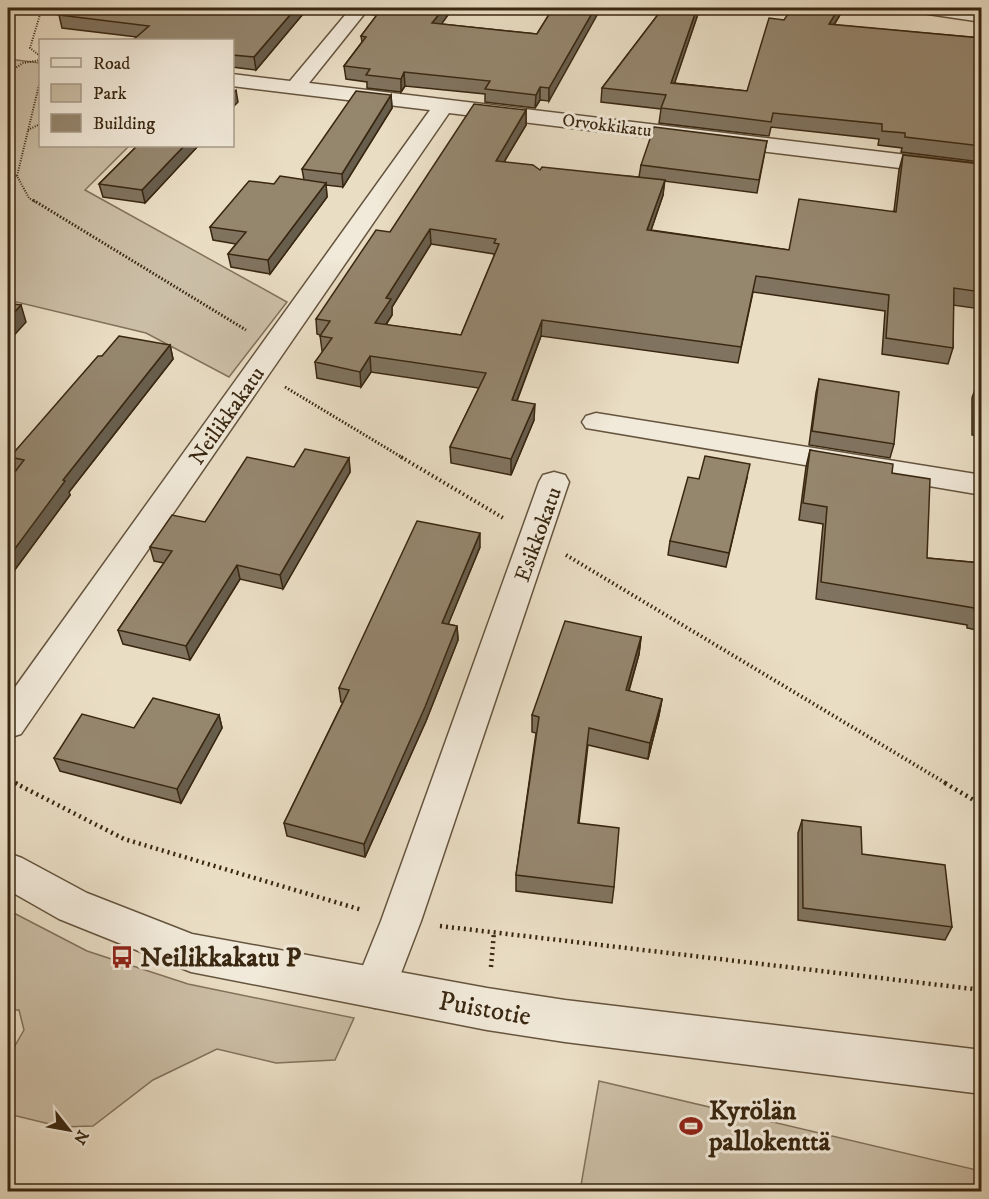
<svg xmlns="http://www.w3.org/2000/svg" width="989" height="1199" font-family="'IM FELL DW Pica',serif">
  <style>
    .green { fill: #cbbea6; stroke: #82725c; stroke-width: 1.5 }
    .lines { fill: none; stroke-linecap: round; stroke-linejoin: round }
    .minor-casing { stroke: #65543e; stroke-width: 3 }
    .tertiary-casing { stroke: #65543e; stroke-width: 3 }
    .path-far3 { stroke: #392711; stroke-width: 2; stroke-dasharray: 1 1.5; stroke-linecap: butt }
    .path-far2 { stroke: #392711; stroke-width: 3; stroke-dasharray: 1.5 2; stroke-linecap: butt }
    .path-far1 { stroke: #392711; stroke-width: 4; stroke-dasharray: 1.5 3; stroke-linecap: butt }
    .path { stroke: #392711; stroke-width: 4.5; stroke-dasharray: 2 4; stroke-linecap: butt }
    .minor { fill: #f1e9d9; fill-rule: evenodd }
    .tertiary { fill: #f1e9d9; fill-rule: evenodd }
    .wall { fill: #80735f; stroke: #392711; stroke-width: 1.5; fill-rule: evenodd }
    .shaded-wall { fill: #685e4d; stroke: #392711; stroke-width: 1.5 }
    .building { fill: #95866e; stroke: #392711; stroke-width: 1.5; fill-rule: evenodd }
    .labels { text-anchor: middle; stroke-width: 6; stroke-linejoin: round; paint-order: stroke }
    .far-street-label { font-size: 18px; fill: #392711; stroke: #f1e9d9 }
    .street-label { font-size: 22px; fill: #392711; stroke: #f1e9d9 }
    .near-poi-label { font-size: 27px; font-weight: bold; fill: #392711; stroke: #f1e9d9; text-anchor: start }
    .near-street-label { font-size: 27px; fill: #392711; stroke: #f1e9d9 }
  </style>
  <rect width="100%" height="100%" fill="#e9ddc4"/>
  <filter id="stains"><feTurbulence type="fractalNoise" baseFrequency=".00333" numOctaves="4"/><feColorMatrix values="0 0 0 0 .2 0 0 0 0 .09 0 0 0 0 .02 0 0 0 .5 -.17"/></filter>
  <radialGradient id="worn" r=".72"><stop offset=".6" stop-color="#630" stop-opacity="0"/><stop offset="1" stop-color="#630" stop-opacity=".3"/></radialGradient>
  <path class="green" d="M8 59 40 63V146H129L85 190 287 302 229 377 146 333 8 300Z
    M8 910 87 951 188 984 354 1018 335 1060 276 1063 217 1049 153 1080 93 1126 62 1127 8 1114V1058L24 1030 19 1010H8Z
    M599 1081 981 1171V1191H580Z"/>
  <g class="lines">
    <g class="minor-casing">
      <path id="minor" d="M351 8H369L309 83 982 164V178L449 113 21 734 8 738V697L430 110 232 86V74L290 81Z
        M919 8H958L982 11V22L928 14 922 12Z
        M596 413 982 475V495L586 428 582 422 586 416Z
        M554 472 565 475 569 482 421 921 390 1002 375 1008 360 1002 354 988 381 921 539 482 543 475Z"/>
    </g>
    <g class="tertiary-casing">
      <path id="tertiary" d="M8 853 22 858 87 893 192 934 487 988 565 1000 982 1050V1094L565 1042 487 1030 191 972 59 919 8 890Z"/>
    </g>
    <path class="path-far3" d="M40 56 30 48 42 8
      M8 73 23 63 40 60
      M28 130 40 124
      M8 176H17
      M35 202 29 198 17 176 40 81"/>
    <path class="path-far2" d="M33 200 246 330
      M285 387 403 458"/>
    <path class="path-far1" d="M401 457 505 519
      M566 555 947 784
      M8 779 18 784"/>
    <path class="path" d="M15 783 124 839 362 910
      M945 783 982 805
      M440 926 982 990
      M491 967 494 932"/>
    <use href="#minor" class="minor"/>
    <use href="#tertiary" class="tertiary"/>
  </g>
  <path class="wall" d="M68 8H308L256 70 232 67V40L137 37 62 28 59 15Z
    M316 8H349L345 11Z
    M367 8H453L441 24 537 34 553 8 549 101 540 100 535 108 485 102V94L405 86 401 92 367 88V82L346 79 344 66 362 42 361 36 377 15 367 14Z
    M663 8H700L674 83 747 91 784 20 844 8 834 25 981 38V162L901 152 902 148 878 145 879 139 771 127 769 136 659 123 661 109 601 102 602 88Z
    M391 95 392 108 343 187 326 185 327 197 270 274 231 267 228 254 236 244 213 240 210 227 274 184 304 180 302 169Z
    M526 110V125L504 162 540 170 639 177 641 165 767 141 757 193 664 181 663 195 651 230 789 250 894 211 899 170 903 155 981 164V309L953 305V348L948 364 882 354 885 311 753 292 738 363 541 336 517 401 534 420 511 475 451 463 450 447 479 388 371 372 361 387 317 378 315 362 323 352 322 351 320 335 317 334 316 319 390 232ZM431 244 494 254V256L461 335 386 325 392 315V307Z
    M137 146H198L145 203 103 197 99 184Z
    M170 345 173 359 69 492 70 495 8 579V481L15 472 10 457 102 356Z
    M819 379 894 444 890 458 809 445 816 393Z
    M977 384H981V437L972 435V398Z
    M810 450 892 473 927 558 981 563V631L967 628V625L816 599 823 524 799 520 806 467Z
    M349 458 350 472 283 589 240 579 190 660 123 644 118 630 164 563 154 561 150 547 205 522 294 467Z
    M747 478 726 567 668 555 670 541Z
    M480 547 448 624 457 626 458 640 426 721 365 857 287 836 284 823 343 702H341L339 688Z
    M641 637 639 654 629 691 662 699 659 715 648 759 588 745 579 823 614 887 612 903 516 891V875L536 733 532 732V715Z
    M219 715 222 728 181 803 60 771 54 758 134 728Z
    M802 820 862 854 952 927 945 940 798 920V833Z"/>
  <path class="shaded-wall" d="M296 8H308L256 70 254 57Z
    M444 8H453L433 36 432 23Z
    M595 8H601L549 101V88Z
    M697 8H700L670 97 671 83Z
    M839 8H844L826 38 829 24Z
    M404 72 405 86 401 92V79Z
    M540 87V100L535 108 536 95Z
    M236 90 238 102 232 108V94Z
    M391 95 392 108 343 187 342 174Z
    M526 110V125L496 175V161Z
    M184 146H198L145 203 142 190Z
    M665 180 663 195 646 245 647 230Z
    M326 183 327 197 270 274 268 260Z
    M430 229 431 244 392 307V315L376 339 375 323 386 298Z
    M21 305 26 322 8 342V319Z
    M542 320 541 336 511 416 512 400Z
    M170 345 173 359 69 492 70 495 8 579V558L63 480Z
    M370 356 371 372 361 387 360 372Z
    M535 404 534 420 511 475V459Z
    M349 458 350 472 283 589 280 575Z
    M480 533V547L443 637 442 623Z
    M237 565 240 579 190 660 186 646Z
    M457 626 458 640 426 721 365 857 364 844Z
    M641 637 639 654 624 707 626 690Z
    M662 699 659 715 648 759 650 743Z
    M219 715 222 728 181 803 177 789Z"/>
  <path class="building" d="M68 8H296L254 57 232 55V40H133L149 26 59 15Z
    M382 8H444L432 23 537 34 553 8H595L549 88 540 87 536 95 485 89 490 81 404 72 401 79 366 75 370 69 344 66 366 37 361 36Z
    M663 8H697L671 83 747 91 769 18 784 20 792 8H839L829 24 981 38V146L905 137V133L882 131V124L773 113 771 122 661 108 666 95 602 88Z
    M356 91 391 95 342 174 302 169Z
    M474 104 526 110 496 161 533 165 540 170 542 167 665 180 647 230 789 250 799 199 896 212 903 155 981 164V292L954 288 953 348 886 338 889 295 756 276 741 347 542 320 512 400 535 404 511 459 450 447 486 373 370 356 360 372 315 362 332 338 320 336 330 321 316 319 376 230 390 232ZM430 229 496 239 494 243 499 244 461 335 375 323 391 299 386 298Z
    M654 127 767 141 759 180 641 165Z
    M137 146H184L142 190 99 184Z
    M280 176 326 183 268 260 228 254 246 232 210 227 249 181 274 184Z
    M8 303 21 305 8 319Z
    M119 336 170 345 63 480 65 481 8 558V481L24 460 10 457 98 356H102Z
    M819 379 899 392 894 444 812 431Z
    M977 384H981V422L977 421Z
    M305 449 349 458 280 575 237 565 186 646 118 630 172 551 150 547 172 515 205 522 247 457 294 467Z
    M810 450 893 464 892 473 930 479 927 558 981 563V612L974 611V608L821 582 827 507 803 503Z
    M705 456 750 464 729 553 670 541 688 477 699 479Z
    M417 521 480 533 442 623 457 626 425 707 364 844 284 823 349 690 339 688Z
    M565 621 641 637 626 690 662 699 650 743 589 728 578 823 619 828 614 887 516 875 539 717 532 715Z
    M153 698 219 715 177 789 54 758 82 714 134 728Z
    M802 820 861 827 862 854 945 865 952 927 803 908Z"/>
  <defs>
    <g id="bus-bare" transform="scale(1.8)"><path d="M-5-6H5V4H4V6H2V4H-2V6H-4V4H-5ZM-3.5-4V0h7V-4ZM-3.5 1.2v1.5H-2V1.2ZM2 1.2v1.5H3.5V1.2Z" fill="#8f2418" stroke="#f1e9d9" stroke-width="2.5" paint-order="stroke"/></g>
    <g id="stadium-bare" transform="scale(1.8)"><path d="M0-5a6.5 5 0 1 0 0 10a6.5 5 0 1 0 0-10ZM-3.5-1.8h7v3.6h-7Z" fill="#8f2418" stroke="#f1e9d9" stroke-width="2.5" paint-order="stroke"/></g>
  </defs>
  <g fill-rule="evenodd">
    <use href="#bus-bare" x="122" y="957"/>
    <use href="#stadium-bare" x="691" y="1126"/>
  </g>
  <g class="labels">
    <g class="far-street-label">
      <text transform="translate(607 125) rotate(7)" y="6">Orvokkikatu</text>
    </g>
    <g class="street-label">
      <text transform="translate(226 415) rotate(-55)" y="8">Neilikkakatu</text>
      <text transform="translate(537 534) rotate(-70)" y="8">Esikkokatu</text>
    </g>
    <g class="near-poi-label">
      <text x="140" y="966">Neilikkakatu P</text>
      <text x="709" y="1119">Kyrölän<tspan x="709" dy="31">pallokenttä</tspan></text>
    </g>
    <g class="near-street-label">
      <text transform="translate(485 1008) rotate(10)" y="9">Puistotie</text>
    </g>
  </g>
  <rect width="989" height="1199" fill="none" stroke="#e9ddc4" stroke-width="30"/>
  <rect x="9" y="9" width="971" height="1181" fill="none" stroke="#392711" stroke-width="3"/>
  <rect x="15" y="15" width="959" height="1169" fill="none" stroke="#392711" stroke-width="1.5"/>
  <rect x="39" y="39" width="195" height="108" fill="#f1e9d9" stroke="#a79b89" stroke-width="1.5"/>
  <rect x="51" y="58" width="30" height="9" fill="#f1e9d9" stroke="#a79b89" stroke-width="1.5"/>
  <text x="93" y="69" font-size="18" fill="#392711">Road</text>
  <rect x="51" y="84" width="30" height="18" fill="#cbbea6" stroke="#a79b89" stroke-width="1.5"/>
  <text x="93" y="99" font-size="18" fill="#392711">Park</text>
  <rect x="51" y="114" width="30" height="18" fill="#95866e" stroke="#a79b89" stroke-width="1.5"/>
  <text x="93" y="129" font-size="18" fill="#392711">Building</text>
  <g transform="translate(69 1130) rotate(121)" stroke="#f1e9d9" stroke-width="4.5" paint-order="stroke">
  <path d="M0-4.5L10 22L0 15L-10 22Z" fill="#392711"/>
  <text y="-9" font-size="16" font-weight="bold" text-anchor="middle" fill="#392711">N</text>
  </g>
  <rect width="100%" height="100%" filter="url(#stains)"/>
  <rect width="100%" height="100%" fill="url(#worn)"/>
</svg>
